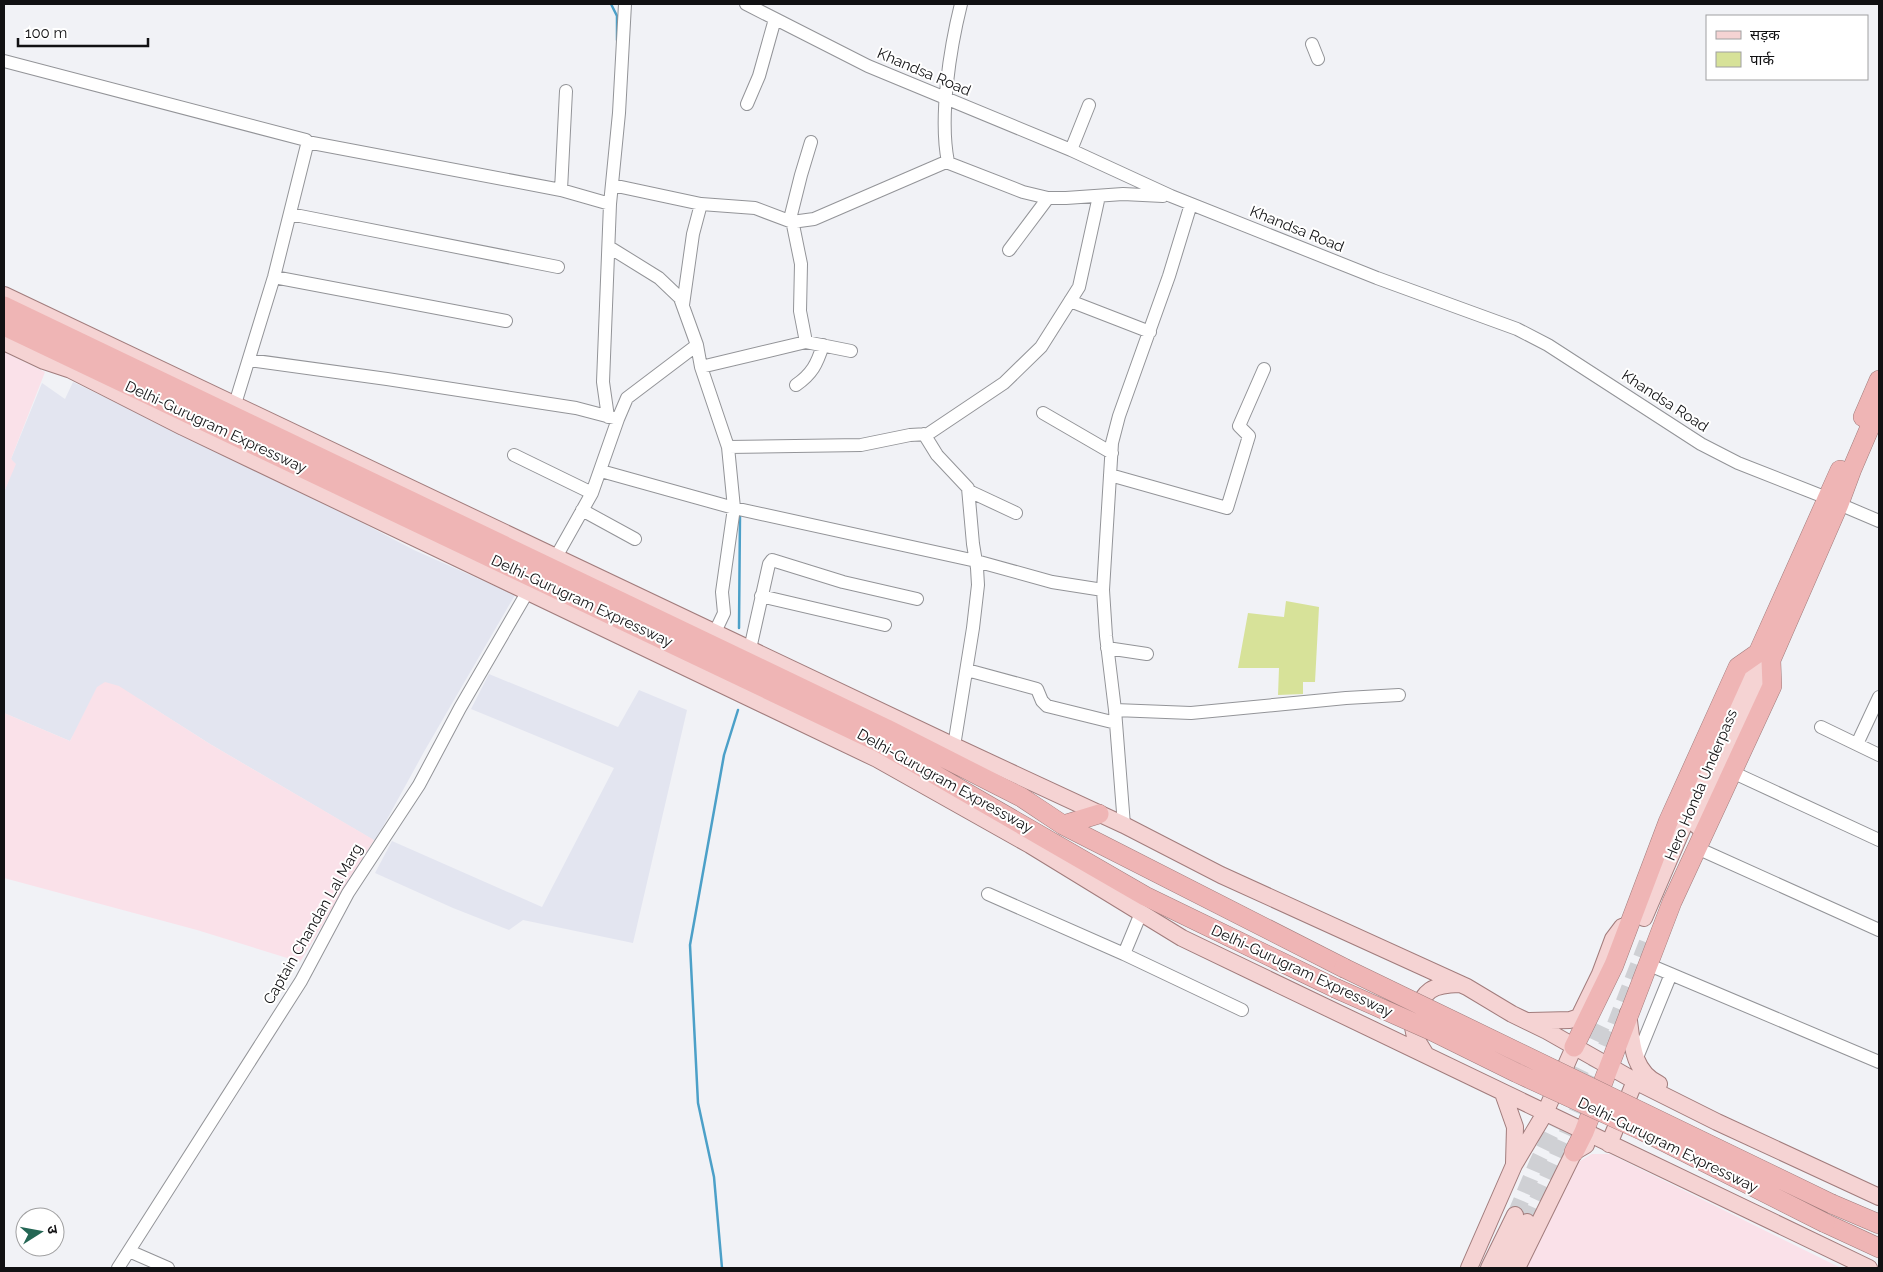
<svg xmlns="http://www.w3.org/2000/svg" width="1883" height="1272" font-family="Raleway,'Noto Sans Devanagari',sans-serif">
  <style>
    .built { fill: #e3e5f0 }
    .industrial { fill: #fae1e9 }
    .green { fill: #d7e299 }
    .lines { fill: none; stroke-linecap: round; stroke-linejoin: round }
    .stream { stroke: #4ca0c8; stroke-width: 2.5 }
    .major-tunnel { stroke: #cfd0d4; stroke-width: 16; stroke-dasharray: 16 8; stroke-linecap: butt }
    .minor-casing { stroke: #939498; stroke-width: 14 }
    .major-casing { stroke: #a17c7c; stroke-width: 18 }
    .highway-casing { stroke: #a17c7c; stroke-width: 20 }
    .minor { stroke: #fff; stroke-width: 12 }
    .major { stroke: #f5d3d3; stroke-width: 16 }
    .highway { stroke: #efb5b5; stroke-width: 19 }
    .highway-bridge-casing { stroke: #a17c7c; stroke-width: 20; stroke-linecap: butt }
    .highway-bridge { stroke: #efb5b5; stroke-width: 19 }
    .labels { text-anchor: middle; stroke-width: 4; stroke-linejoin: round; paint-order: stroke }
    .street-label { font-size: 15px; fill: #111113; stroke: #fff }
  </style>
  <rect width="100%" height="100%" fill="#f1f2f6"/>
  <path class="built" d="M73 382 328 505 414 550 515 595 425 750 375 841 210 744 139 699 77 729 70 741 4 713V492L15 464 11 459 42 383 65 399Z
    M489 674 618 727 639 690 687 710 633 943 523 920 509 930 453 908 375 873 392 841 542 907 614 768 471 709Z"/>
  <path class="industrial" d="M4 352 45 372 11 459 16 464 4 492Z
    M105 682 119 686 210 744 374 840 300 962 197 930 4 878V713L70 741 97 687Z
    M1592 1154H1610L1841 1268H1526L1575 1164Z"/>
  <path class="green" d="M1286 601 1319 607 1315 682H1303V694L1278 695 1279 668H1238L1248 613 1284 617Z"/>
  <g class="lines">
    <path class="stream" d="M611 4 617 16V40
      M739 628 740 514
      M722 1268 714 1177 698 1103 690 945 724 755 738 710"/>
    <path class="major-tunnel" d="M1515 1215 1537 1163 1604 1022
      M1527 1222 1610 1037 1649 937"/>
    <g class="minor-casing">
      <path id="minor" d="M746 4 868 66 1071 150 1171 196 1377 278 1517 329 1548 345 1701 444 1738 463 1827 498
        M1312 44 1318 59
        M4 61 306 140 307 145 274 277 235 404
        M747 104 759 76 775 19
        M307 142 561 190 610 204
        M1071 150 1089 105
        M948 162C939 117 950 48 961 4
        M612 185 701 204 755 208 792 222 814 219 946 162 1023 192 1048 198H1066L1123 194 1163 196
        M561 190 566 91
        M290 214 558 267
        M609 247 659 278 680 298 697 345 701 367 728 447 734 508 722 592 724 613 715 632
        M1009 250 1048 198
        M274 277 506 321
        M1070 301 1150 332
        M683 305 693 234 701 204
        M806 342 800 311 801 264 791 215 801 175 811 142
        M249 360 387 379 576 408 618 419
        M701 367 806 342 851 351
        M796 385C812 374 817 364 823 345
        M1043 413 1112 453
        M608 417 603 382 610 204 619 113 625 4
        M924 434 937 455 968 488 973 544 977 568 978 585 973 628 954 746
        M728 447 861 445 910 435 928 434 1004 383 1041 347 1079 287 1099 196
        M514 455 592 493
        M601 471 734 508 976 561 1052 582 1103 590
        M1110 475 1227 508 1249 436 1239 426 1264 369
        M969 491 1016 513
        M1839 504 1879 521
        M582 510 635 539
        M556 557 592 493 618 419 627 398 697 345
        M761 596 885 625
        M1107 648 1147 654
        M750 649 769 564 772 560 843 582 917 599
        M967 670 1037 689 1042 701 1047 706 1116 723
        M1115 710 1191 713 1346 698 1399 695
        M1821 727 1879 755
        M1857 744 1879 697
        M1732 772 1879 840
        M1124 825 1115 710 1106 636 1103 590 1112 443 1119 416 1169 276 1191 204
        M1697 848 1879 930
        M988 894 1124 954 1242 1010
        M1124 954 1141 913
        M1647 964 1879 1062
        M1636 1060 1671 974
        M129 1251 168 1268
        M118 1268 301 981 348 893 419 785 460 708 528 591"/>
    </g>
    <g class="major-casing">
      <path id="major" d="M4 295 954 746 1124 825 1221 875 1467 987 1512 1014 1547 1031 1635 1081 1717 1122 1879 1197
        M4 342 44 361 71 370 183 427 877 759 1030 845 1182 938 1869 1268
        M1644 918 1758 653 1771 660 1697 826
        M1628 1013C1632 1040 1631 1071 1659 1084
        M1530 1021 1570 1020 1579 1017 1600 974 1613 939 1622 927 1629 925
        M1426 1055 1415 1037 1411 1018C1426 992 1427 985 1459 984
        M1503 1093 1515 1127 1514 1163
        M1609 1144 1635 1081
        M1469 1268 1514 1165 1545 1113 1574 1047
        M1489 1268 1515 1215
        M1504 1268 1527 1222
        M1517 1268 1574 1152 1586 1145"/>
    </g>
    <g class="highway-casing">
      <path id="highway" d="M4 306 887 729 1021 797 1063 825 1344 968
        M4 326 882 744 1145 896 1335 988
        M1863 417 1879 380
        M1063 825 1099 814
        M1574 1047 1614 965 1668 822 1738 667 1758 653 1840 470
        M1574 1152 1584 1132 1672 902 1772 686 1771 660 1839 504 1852 469 1879 406
        M1832 1204 1879 1224
        M1825 1223 1879 1248"/>
    </g>
    <use href="#minor" class="minor"/>
    <use href="#major" class="major"/>
    <use href="#highway" class="highway"/>
    <g class="highway-bridge-casing">
      <path id="highway-bridge" d="M1344 968 1832 1204
        M1335 988 1430 1030 1517 1073 1643 1131 1825 1223"/>
    </g>
    <use href="#highway-bridge" class="highway-bridge"/>
  </g>
  <g class="labels">
    <g class="street-label">
      <text transform="translate(924 72) rotate(23)" y="5">Khandsa Road</text>
      <text transform="translate(1297 229) rotate(22)" y="5">Khandsa Road</text>
      <text transform="translate(1665 401) rotate(33)" y="5">Khandsa Road</text>
      <text transform="translate(216 427) rotate(25)" y="5">Delhi-Gurugram Expressway</text>
      <text transform="translate(582 601) rotate(25)" y="5">Delhi-Gurugram Expressway</text>
      <text transform="translate(945 781) rotate(29)" y="5">Delhi-Gurugram Expressway</text>
      <text transform="translate(1701 785) rotate(-67)" y="5">Hero Honda Underpass</text>
      <text transform="translate(313 924) rotate(-60)" y="5">Captain Chandan Lal Marg</text>
      <text transform="translate(1302 971) rotate(25)" y="5">Delhi-Gurugram Expressway</text>
      <text transform="translate(1668 1145) rotate(26)" y="5">Delhi-Gurugram Expressway</text>
    </g>
  </g>
  <rect width="1883" height="1272" fill="none" stroke="#111113" stroke-width="10"/>
  <rect x="1706" y="15" width="162" height="65" fill="#ffffff" stroke="#a0a0a1"/>
  <rect x="1716" y="31" width="25" height="8" fill="#f5d3d3" stroke="#a0a0a1"/>
  <text x="1750" y="40" font-size="15" fill="#111113">सड़क</text>
  <rect x="1716" y="52" width="25" height="15" fill="#d7e299" stroke="#a0a0a1"/>
  <text x="1750" y="65" font-size="15" fill="#111113">पार्क</text>
  <g transform="translate(40 1232) rotate(79)"><circle r="24" fill="#ffffff" stroke="#a0a0a1"/>
  <path d="M0-4L9 19L0 12L-9 19Z" fill="#246654"/>
  <text y="-8" font-size="14" font-weight="bold" text-anchor="middle" fill="#111113">उ</text>
  </g>
  <path d="M18 38v8h130v-8" fill="none" stroke="#111113" stroke-width="2.5"/>
  <text x="25" y="38" font-size="15" fill="#111113" stroke="#ffffff" stroke-width="4" paint-order="stroke">100 m</text>
</svg>
